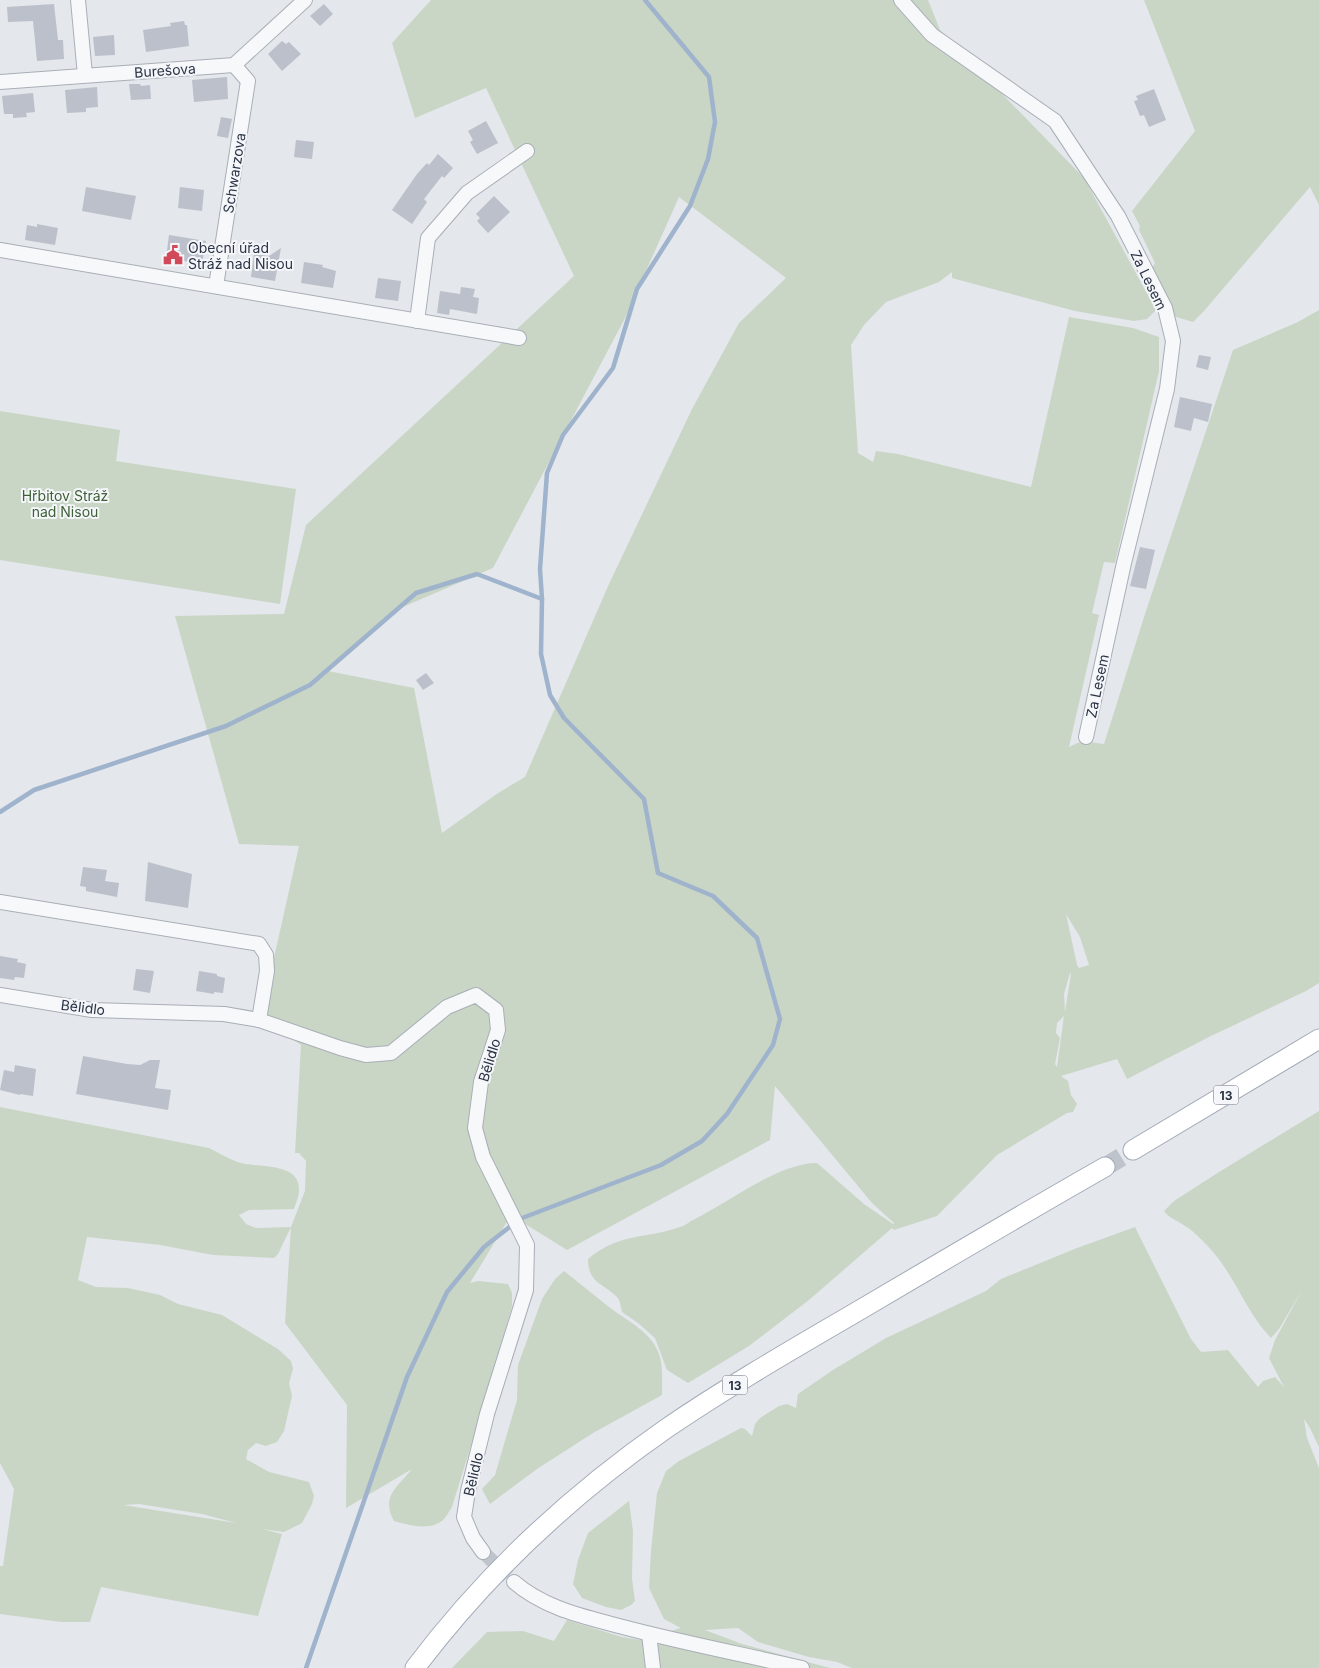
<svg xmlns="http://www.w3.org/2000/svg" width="1319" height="1668" viewBox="0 0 1319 1668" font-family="Inter,sans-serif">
  <rect width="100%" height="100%" fill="#e4e7ec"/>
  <g fill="#c9d6c5" fill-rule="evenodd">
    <path d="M 431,0 L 928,0 L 940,30 L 1084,178 L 1156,310 L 1147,319 L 1134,321 L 1075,311 L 952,278 L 952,272 L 939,282 L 886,302 L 864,325 L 851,345 L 858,453 L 873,462 L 876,451 L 898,454 L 1031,487 L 1069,317 L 1133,328 L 1159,337 L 1159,371 L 1115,563 L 1104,562 L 1092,613 L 1099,615 L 1069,747 L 1082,741 L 1104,744 L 1145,614 L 1233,350 L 1298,322 L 1319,310 L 1319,983 L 1306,991 L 1211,1036 L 1127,1079 L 1117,1059 L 1061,1076 L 1068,1081 L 1071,1095 L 1077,1104 L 1073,1112 L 1067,1113 L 997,1155 L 937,1216 L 894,1230 L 892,1228 L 809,1300 L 749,1346 L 688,1383 L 667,1370 L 655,1338 L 638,1323 L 622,1312 C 621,1307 620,1300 617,1297 C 603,1283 588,1283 588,1259 C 618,1233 646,1239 680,1227 C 685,1226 689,1222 693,1220 C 728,1203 778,1163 817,1163 L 864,1204 L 893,1224 L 894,1223 L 872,1203 L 775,1086 L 770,1140 L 567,1250 L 511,1215 L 470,1283 L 478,1281 L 508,1284 L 512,1293 L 512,1306 L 496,1364 L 452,1507 C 449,1511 446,1518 442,1521 C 428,1531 409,1525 394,1521 C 380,1496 399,1486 412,1469 L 346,1508 L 347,1405 L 285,1323 L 291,1227 L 278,1254 L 274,1258 L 213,1255 L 160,1245 L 87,1237 L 78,1280 L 96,1287 L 128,1288 L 160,1295 L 178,1304 L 222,1315 L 278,1349 L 291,1361 L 293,1369 L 289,1383 L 292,1396 L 284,1431 L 277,1442 L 266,1446 L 256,1443 L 248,1450 L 246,1459 L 269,1472 L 309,1482 L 314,1496 L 312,1504 L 302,1523 L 284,1532 L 262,1529 L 282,1534 L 258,1616 L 101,1587 L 90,1622 L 61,1622 L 0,1614 L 0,1566 L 3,1566 L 14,1489 L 0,1463 L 0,1107 L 209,1148 C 219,1153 230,1160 241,1163 C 258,1168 300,1162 299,1190 C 299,1196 296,1203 294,1209 L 249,1210 L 239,1215 L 246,1224 L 256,1228 L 291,1227 L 305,1191 L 306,1161 L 299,1153 L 295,1153 L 301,1045 L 261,1016 L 299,846 L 239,844 L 175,616 L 284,614 L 306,525 L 574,276 L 486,88 L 415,118 L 392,43 ZM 679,197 L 786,278 L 739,323 L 692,409 L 609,584 L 525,777 L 498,793 L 442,833 L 414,688 L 328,671 L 396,610 L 493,568 L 624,320 ZM 1066,914 L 1080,937 L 1089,965 L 1079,968 L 1077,965 ZM 1070,973 L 1071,974 L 1065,1012 L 1064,994 ZM 1064,1016 L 1057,1067 L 1055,1064 L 1060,1038 L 1056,1033 L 1057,1023 ZM 139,1504 L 202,1514 L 236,1523 L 123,1505 Z"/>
    <path d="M 1144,0 L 1319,0 L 1319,205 L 1310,187 L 1204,311 L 1193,322 L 1173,316 L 1151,270 L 1155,263 L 1139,230 L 1140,226 L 1132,211 L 1195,131 Z"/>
    <path d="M 0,411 L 120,430 L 116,461 L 296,489 L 280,604 L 0,560 Z"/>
    <path d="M 1319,1111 L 1319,1447 L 1310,1428 L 1304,1419 L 1307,1438 L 1319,1468 L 1319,1668 L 852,1668 L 837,1662 L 809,1657 L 758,1642 L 738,1628 L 705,1630 L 742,1644 L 830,1668 L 452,1668 L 487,1632 L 523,1631 L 554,1641 L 567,1620 L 622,1637 L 640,1640 L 681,1628 L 664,1619 L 649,1588 L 651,1551 L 657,1493 L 666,1471 L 679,1461 L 741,1428 L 745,1429 L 752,1436 L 755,1424 L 760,1418 L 779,1406 L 787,1404 L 796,1408 L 798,1394 L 833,1370 L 886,1338 L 986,1291 L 1001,1279 L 1077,1248 L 1135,1227 L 1191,1339 L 1201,1352 L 1228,1350 L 1258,1387 L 1263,1381 L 1275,1377 L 1284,1387 L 1269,1358 L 1275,1340 L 1302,1290 L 1279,1329 L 1271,1338 C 1248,1315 1235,1277 1213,1252 C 1207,1245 1193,1230 1185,1226 C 1177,1220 1170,1219 1164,1211 L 1174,1201 L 1219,1172 Z"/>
    <path d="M 564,1271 C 579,1283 594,1295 609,1307 C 627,1321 653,1332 660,1357 C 663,1369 662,1383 662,1395 L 593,1433 L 537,1469 L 490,1504 L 482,1489 L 495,1475 L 517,1400 L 518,1365 L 542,1299 L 555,1279 Z"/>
    <path d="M 629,1501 L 633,1531 L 632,1579 L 635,1601 L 631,1605 L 621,1610 L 606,1607 L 582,1598 L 573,1584 L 578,1560 L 588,1533 Z"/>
  </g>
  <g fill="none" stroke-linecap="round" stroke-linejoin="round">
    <g stroke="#9fb4cc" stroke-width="4.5">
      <path d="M 0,812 L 34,790 L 226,726 L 310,685 L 416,593 L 477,574 L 542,599"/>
      <path d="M 517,1220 L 661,1165 L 702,1141 L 727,1114 L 773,1045 L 780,1019 L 757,938 L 713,896 L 658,873 L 644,799 L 564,718 L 550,695 L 541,654 L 542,599 L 540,569 L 547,473 L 563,435 L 613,368 L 637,289 L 690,206 L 708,159 L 715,122 L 709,77 L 645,0"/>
      <path d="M 306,1668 L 407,1377 L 447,1292 L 484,1247 L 512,1225"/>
    </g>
  </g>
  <g fill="#bbc0ca">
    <path d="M 54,4 L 58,40 L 63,40 L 64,59 L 37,61 L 33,21 L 8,22 L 7,7 Z"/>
    <path d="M 324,4 L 333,14 L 320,26 L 310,16 Z"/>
    <path d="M 184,21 L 185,25 L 187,25 L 189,46 L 146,52 L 143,30 L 171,26 L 170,23 Z"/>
    <path d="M 114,35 L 115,55 L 95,56 L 93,37 Z"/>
    <path d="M 282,41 L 286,44 L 289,42 L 301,54 L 282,71 L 268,54 Z"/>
    <path d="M 227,77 L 228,99 L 194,102 L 192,80 Z"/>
    <path d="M 129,84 L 140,84 L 141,86 L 150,85 L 151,99 L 131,100 Z"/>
    <path d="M 97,87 L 98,107 L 86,108 L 86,112 L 67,113 L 65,90 Z"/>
    <path d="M 1154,89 L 1166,120 L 1149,127 L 1144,115 L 1140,116 L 1134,101 L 1138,100 L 1136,96 Z"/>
    <path d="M 33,93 L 35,112 L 26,113 L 27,117 L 13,118 L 13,114 L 4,114 L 2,96 Z"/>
    <path d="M 221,117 L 232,119 L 228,138 L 217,136 Z"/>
    <path d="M 486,121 L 498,143 L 477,154 L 470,142 L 473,140 L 468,131 Z"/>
    <path d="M 296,140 L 314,142 L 312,159 L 294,157 Z"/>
    <path d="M 438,154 L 453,168 L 444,178 L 442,176 L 424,199 L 427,202 L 412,224 L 392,210 L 417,174 L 427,163 L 429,165 Z"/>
    <path d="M 86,187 L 136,196 L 131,220 L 82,211 Z"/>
    <path d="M 180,187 L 204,190 L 202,211 L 178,208 Z"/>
    <path d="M 494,196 L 510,212 L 488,233 L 477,221 L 480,218 L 476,214 Z"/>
    <path d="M 37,224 L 58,228 L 55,245 L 25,240 L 27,225 L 37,227 Z"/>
    <path d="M 169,235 L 206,241 L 202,264 L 166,258 Z"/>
    <path d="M 281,248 L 275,281 L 251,277 L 254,254 L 269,256 Z"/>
    <path d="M 304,262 L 323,265 L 322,267 L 336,271 L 333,288 L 301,283 Z"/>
    <path d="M 378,278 L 401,281 L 398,301 L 375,298 Z"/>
    <path d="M 461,287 L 475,289 L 473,297 L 479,298 L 477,314 L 450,309 L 449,315 L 437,313 L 440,291 L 460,294 Z"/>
    <path d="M 1199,355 L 1211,357 L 1208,370 L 1196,367 Z"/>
    <path d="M 1180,397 L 1212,404 L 1208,422 L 1194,418 L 1191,431 L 1174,427 Z"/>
    <path d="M 1140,547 L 1155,550 L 1146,589 L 1130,586 Z"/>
    <path d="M 426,673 L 434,683 L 423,690 L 416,680 Z"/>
    <path d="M 148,862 L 192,874 L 188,908 L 145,901 Z"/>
    <path d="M 83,867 L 107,870 L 105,881 L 119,883 L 117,897 L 86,891 L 86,887 L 80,886 Z"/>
    <path d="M 0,956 L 18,959 L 17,962 L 26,964 L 24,978 L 15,977 L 14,980 L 0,978 Z"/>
    <path d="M 136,969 L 154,971 L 150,993 L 133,990 Z"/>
    <path d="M 199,971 L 217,974 L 217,976 L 225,978 L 223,993 L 214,992 L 214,994 L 196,991 Z"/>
    <path d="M 83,1056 L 127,1064 L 140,1065 L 150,1060 L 160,1060 L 155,1088 L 171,1090 L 168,1110 L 76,1094 Z"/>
    <path d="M 15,1065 L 36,1069 L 33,1096 L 20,1094 L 20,1095 L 0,1090 L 4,1070 L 14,1072 Z"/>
  </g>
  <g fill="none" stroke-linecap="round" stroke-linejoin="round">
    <path stroke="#bfc3cb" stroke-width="14" stroke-dasharray="14 7" stroke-linecap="butt" d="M 483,1552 L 514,1582"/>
    <path stroke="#bfc3cb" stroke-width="19" stroke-dasharray="19 9" stroke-linecap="butt" d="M 1105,1167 L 1133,1150"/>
    <defs>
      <g id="minor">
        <path d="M 78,0 L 85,75"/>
        <path d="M 901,0 L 932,35 L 1055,121 L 1118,216 L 1165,308 L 1173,341 L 1167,389 L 1124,563 L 1086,737"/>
        <path d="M 0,82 L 234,65 L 305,0"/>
        <path d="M 0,250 L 519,338"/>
        <path d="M 216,286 L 248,81 L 234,65"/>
        <path d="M 417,321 L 428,238 L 467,193 L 527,151"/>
        <path d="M 0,902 L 259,944 L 266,955 L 267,971 L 259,1020"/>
        <path d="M 0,995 L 92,1010 L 224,1014 L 259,1020 L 340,1048 L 366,1055 L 391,1053 L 447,1007 L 476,995 L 496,1010 L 498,1030 L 481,1082 L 475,1128 L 483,1157 L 527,1245 L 526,1290 L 487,1414 L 468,1491 L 464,1517 L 473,1538 L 483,1552"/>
        <path d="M 514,1582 C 544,1608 582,1616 619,1626 C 679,1642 741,1654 802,1668"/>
        <path d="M 649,1634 L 653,1668"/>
      </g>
      <g id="major">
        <path d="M 1133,1150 L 1319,1039"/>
        <path d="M 415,1668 C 485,1575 572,1494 667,1428 C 733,1383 802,1344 870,1304 C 948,1258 1026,1212 1105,1167"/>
      </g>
    </defs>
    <use href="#minor" stroke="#a9aeb7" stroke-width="16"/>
    <use href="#major" stroke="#a3abb8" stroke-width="21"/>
    <use href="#minor" stroke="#f7f8fa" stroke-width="14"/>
    <use href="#major" stroke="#fff" stroke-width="19"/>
  </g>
  <defs>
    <symbol id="civic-bare" viewBox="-9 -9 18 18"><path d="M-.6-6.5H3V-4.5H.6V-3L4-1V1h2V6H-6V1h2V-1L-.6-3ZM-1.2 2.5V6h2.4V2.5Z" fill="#d1495b" stroke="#f4f6f9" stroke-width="2.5" paint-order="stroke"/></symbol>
  </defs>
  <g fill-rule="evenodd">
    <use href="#civic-bare" x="159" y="241" width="28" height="28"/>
  </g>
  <g text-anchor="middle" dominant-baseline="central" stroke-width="4" stroke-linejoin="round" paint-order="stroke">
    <g fill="#f4f6f9" stroke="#676e7b" stroke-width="1">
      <rect x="1213.5" y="1085.5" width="25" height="19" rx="4"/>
      <rect x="722.5" y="1375.5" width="25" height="19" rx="4"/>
    </g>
    <g font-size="12" font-weight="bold" fill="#2b3445">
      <text x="1226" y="1095">13</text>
      <text x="735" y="1385">13</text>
    </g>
    <g font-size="14" fill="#2b3445" stroke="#f4f6f9">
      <text transform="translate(165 70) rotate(-4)">Burešova</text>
      <text transform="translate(234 173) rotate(-81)">Schwarzova</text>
      <text transform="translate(1149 280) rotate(64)">Za Lesem</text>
      <text transform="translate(1097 686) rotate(-78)">Za Lesem</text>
      <text transform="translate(83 1007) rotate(7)">Bělidlo</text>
      <text transform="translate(489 1060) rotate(-73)">Bělidlo</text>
      <text transform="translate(473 1474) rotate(-77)">Bělidlo</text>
    </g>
    <g font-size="14" fill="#2b3445" stroke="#f4f6f9" text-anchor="start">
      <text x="188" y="247">Obecní úřad<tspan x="188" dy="16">Stráž nad Nisou</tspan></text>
    </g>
    <g font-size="14" fill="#3f6138" stroke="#f4f6f9">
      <text x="65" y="495">Hřbitov Stráž<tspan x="65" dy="16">nad Nisou</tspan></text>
    </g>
  </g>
</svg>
